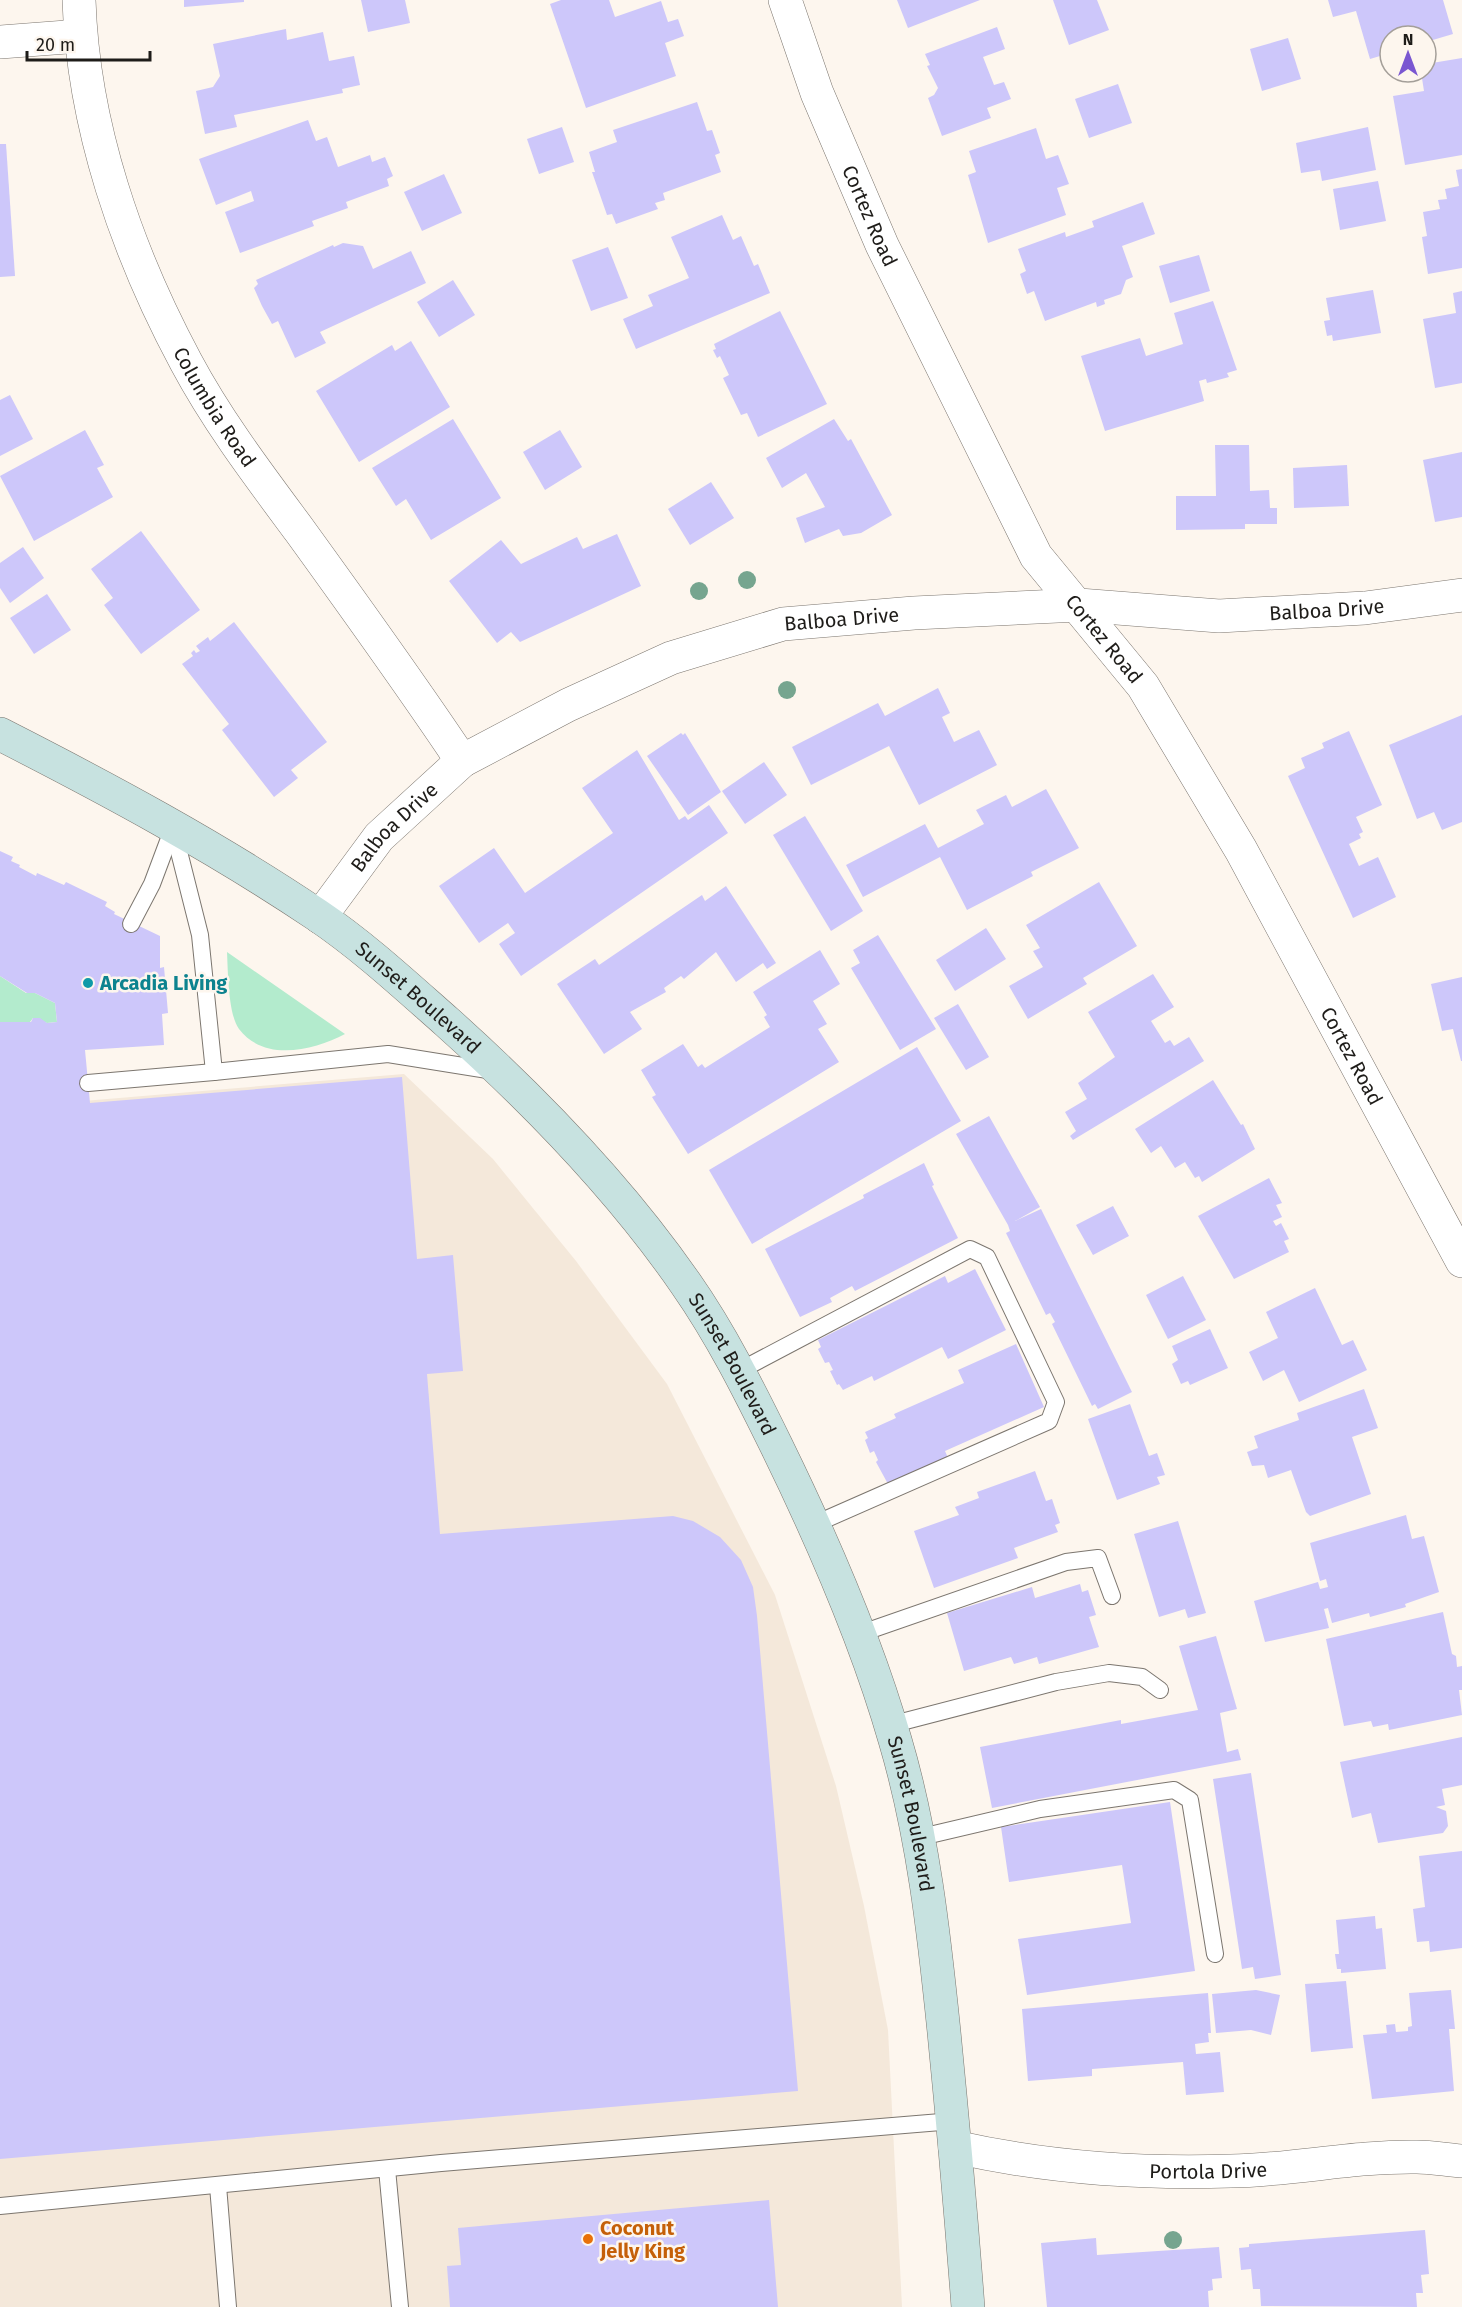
<svg xmlns="http://www.w3.org/2000/svg" width="1462" height="2307" viewBox="0 0 1462 2307" font-family="'Fira Sans',sans-serif">
  <rect width="100%" height="100%" fill="#fdf6ee"/>
  <path fill="#f4e8da" d="M 404,1074 L 493,1159 L 576,1261 L 667,1384 L 775,1595 L 836,1786 L 864,1906 L 888,2030 L 902,2307 L 0,2307 L 0,1108 Z"/>
  <g fill="#b3ebcd">
    <path d="M 227,952 L 345,1034 C 314,1050 265,1063 239,1029 C 228,1014 228,971 227,952 Z"/>
    <path d="M 0,976 L 26,993 L 35,993 L 55,1003 L 57,1022 L 47,1023 L 33,1018 L 30,1022 L 0,1022 Z"/>
  </g>
  <g fill="#cdc7fa">
    <path d="M 184,0 L 244,0 L 244,2 L 184,7 Z"/>
    <path d="M 361,0 L 405,0 L 410,23 L 368,32 Z"/>
    <path d="M 561,0 L 609,0 L 615,17 L 661,1 L 668,22 L 678,19 L 684,36 L 665,43 L 676,76 L 586,108 L 550,4 Z"/>
    <path d="M 897,0 L 980,0 L 908,28 Z"/>
    <path d="M 1053,0 L 1097,0 L 1109,30 L 1069,45 Z"/>
    <path d="M 1328,0 L 1443,0 L 1453,34 L 1426,42 L 1426,36 L 1390,36 L 1390,53 L 1370,59 L 1356,11 L 1333,17 Z"/>
    <path d="M 997,27 L 1005,49 L 983,57 L 994,85 L 1004,82 L 1011,99 L 987,108 L 991,118 L 942,136 L 928,98 L 934,95 L 938,88 L 927,66 L 930,65 L 925,54 Z"/>
    <path d="M 286,29 L 287,40 L 323,32 L 329,61 L 354,56 L 360,85 L 342,89 L 343,93 L 234,115 L 237,127 L 205,134 L 196,91 L 213,87 L 220,76 L 213,44 Z"/>
    <path d="M 1288,38 L 1301,79 L 1262,91 L 1250,49 Z"/>
    <path d="M 1462,58 L 1462,155 L 1405,165 L 1393,96 L 1424,91 L 1421,72 L 1426,72 L 1426,64 Z"/>
    <path d="M 1118,84 L 1132,123 L 1089,138 L 1075,99 Z"/>
    <path d="M 697,102 L 707,131 L 712,130 L 720,153 L 715,155 L 721,172 L 663,193 L 665,200 L 655,203 L 658,209 L 616,224 L 612,214 L 607,215 L 592,172 L 595,172 L 589,152 L 617,142 L 613,130 Z"/>
    <path d="M 308,120 L 316,141 L 327,137 L 338,167 L 370,155 L 372,162 L 385,157 L 393,176 L 387,179 L 389,186 L 346,202 L 348,208 L 312,221 L 314,226 L 240,253 L 225,212 L 254,201 L 251,191 L 216,205 L 199,159 Z"/>
    <path d="M 562,127 L 574,162 L 539,174 L 527,139 Z"/>
    <path d="M 1368,127 L 1376,170 L 1322,181 L 1320,170 L 1301,173 L 1296,143 Z"/>
    <path d="M 1036,128 L 1046,159 L 1058,155 L 1069,184 L 1057,188 L 1066,215 L 988,243 L 968,175 L 976,172 L 969,151 Z"/>
    <path d="M 0,144 L 6,144 L 15,276 L 0,277 Z"/>
    <path d="M 1462,169 L 1462,268 L 1428,274 L 1422,237 L 1427,236 L 1423,212 L 1440,209 L 1438,200 L 1447,199 L 1445,189 L 1459,186 L 1456,170 Z"/>
    <path d="M 444,174 L 462,213 L 422,231 L 404,192 Z"/>
    <path d="M 1378,181 L 1386,221 L 1340,230 L 1333,189 Z"/>
    <path d="M 1143,202 L 1155,234 L 1122,246 L 1133,277 L 1126,280 L 1121,294 L 1104,300 L 1105,304 L 1097,307 L 1096,302 L 1045,321 L 1034,291 L 1027,294 L 1020,274 L 1026,271 L 1018,249 L 1065,232 L 1066,237 L 1094,227 L 1092,221 Z"/>
    <path d="M 722,215 L 733,240 L 741,236 L 754,266 L 758,264 L 770,293 L 636,349 L 623,319 L 653,306 L 648,295 L 689,278 L 671,237 Z"/>
    <path d="M 343,243 L 363,246 L 373,269 L 411,251 L 426,283 L 320,332 L 326,343 L 295,358 L 278,321 L 272,324 L 262,306 L 254,288 L 258,284 L 256,280 L 333,245 L 334,247 Z"/>
    <path d="M 608,247 L 628,298 L 591,311 L 572,260 Z"/>
    <path d="M 1199,255 L 1210,291 L 1170,303 L 1159,266 Z"/>
    <path d="M 453,280 L 475,315 L 439,337 L 417,302 Z"/>
    <path d="M 1373,290 L 1381,333 L 1333,341 L 1332,335 L 1327,336 L 1324,321 L 1330,320 L 1326,298 Z"/>
    <path d="M 1462,291 L 1462,383 L 1435,388 L 1423,319 L 1456,313 L 1453,293 Z"/>
    <path d="M 1213,301 L 1237,370 L 1227,373 L 1229,377 L 1207,383 L 1206,379 L 1199,381 L 1204,401 L 1105,431 L 1081,356 L 1140,338 L 1146,356 L 1183,344 L 1174,313 Z"/>
    <path d="M 780,311 L 827,404 L 758,437 L 747,413 L 741,415 L 723,378 L 729,375 L 720,356 L 717,358 L 713,350 L 716,349 L 714,344 Z"/>
    <path d="M 411,341 L 450,407 L 359,462 L 316,391 L 392,345 L 395,351 Z"/>
    <path d="M 10,395 L 33,439 L 0,456 L 0,400 Z"/>
    <path d="M 453,419 L 501,498 L 431,540 L 406,499 L 396,506 L 372,468 Z"/>
    <path d="M 834,419 L 848,441 L 851,439 L 892,515 L 861,533 L 843,536 L 839,529 L 805,543 L 796,518 L 825,507 L 806,473 L 782,488 L 766,458 Z"/>
    <path d="M 85,430 L 104,465 L 97,468 L 113,497 L 34,541 L 0,476 Z"/>
    <path d="M 560,430 L 582,467 L 545,490 L 523,452 Z"/>
    <path d="M 1215,445 L 1249,445 L 1250,491 L 1269,490 L 1270,508 L 1277,508 L 1277,524 L 1245,524 L 1245,529 L 1176,530 L 1176,496 L 1216,496 Z"/>
    <path d="M 1462,452 L 1462,517 L 1435,522 L 1423,460 Z"/>
    <path d="M 1347,465 L 1349,506 L 1294,508 L 1293,468 Z"/>
    <path d="M 711,482 L 734,518 L 690,545 L 668,509 Z"/>
    <path d="M 141,531 L 200,610 L 141,654 L 104,605 L 113,598 L 91,569 Z"/>
    <path d="M 617,534 L 641,586 L 520,642 L 511,632 L 497,643 L 449,581 L 501,540 L 521,564 L 577,537 L 583,549 Z"/>
    <path d="M 23,547 L 44,578 L 10,603 L 0,588 L 0,563 Z"/>
    <path d="M 47,594 L 71,630 L 34,654 L 10,618 Z"/>
    <path d="M 234,622 L 327,742 L 291,770 L 298,778 L 274,797 L 222,730 L 229,724 L 182,664 L 193,656 L 191,653 L 194,650 L 196,653 L 200,651 L 196,646 L 208,637 L 210,641 Z"/>
    <path d="M 938,688 L 950,713 L 942,717 L 954,742 L 979,730 L 997,765 L 919,805 L 889,746 L 811,785 L 792,747 L 878,703 L 885,716 Z"/>
    <path d="M 1462,715 L 1462,822 L 1442,830 L 1434,812 L 1417,819 L 1389,745 Z"/>
    <path d="M 1349,731 L 1382,805 L 1356,817 L 1363,832 L 1359,834 L 1361,838 L 1349,844 L 1359,866 L 1378,857 L 1396,897 L 1353,918 L 1288,776 L 1305,768 L 1301,758 L 1324,748 L 1322,743 Z"/>
    <path d="M 681,733 L 683,735 L 685,733 L 721,792 L 688,815 L 647,756 Z"/>
    <path d="M 637,750 L 679,820 L 685,816 L 688,820 L 709,805 L 728,833 L 521,976 L 499,944 L 515,933 L 508,923 L 479,943 L 439,886 L 494,848 L 525,893 L 613,833 L 582,788 Z"/>
    <path d="M 764,762 L 787,795 L 745,824 L 722,791 Z"/>
    <path d="M 1046,789 L 1079,848 L 1031,872 L 1033,876 L 967,910 L 940,857 L 863,897 L 846,865 L 925,824 L 938,848 L 984,824 L 976,810 L 1006,795 L 1012,807 Z"/>
    <path d="M 805,816 L 863,911 L 831,931 L 773,835 Z"/>
    <path d="M 0,851 L 13,857 L 11,861 L 20,865 L 19,867 L 36,876 L 37,873 L 64,885 L 66,882 L 107,902 L 105,906 L 115,912 L 114,914 L 160,936 L 160,968 L 164,967 L 168,1013 L 162,1014 L 164,1045 L 85,1050 L 90,1103 L 402,1077 L 417,1259 L 453,1255 L 463,1371 L 427,1374 L 440,1534 L 673,1516 L 693,1521 L 720,1537 L 741,1560 L 753,1587 L 757,1616 L 798,2091 L 0,2159 L 0,1022 L 31,1022 L 33,1018 L 40,1018 L 47,1023 L 57,1022 L 55,1003 L 35,993 L 27,993 L 0,976 Z"/>
    <path d="M 1099,882 L 1137,946 L 1083,978 L 1087,984 L 1028,1019 L 1009,986 L 1043,967 L 1033,951 L 1040,948 L 1026,925 Z"/>
    <path d="M 726,886 L 776,963 L 767,969 L 763,963 L 736,982 L 716,952 L 684,979 L 681,976 L 664,988 L 666,992 L 630,1012 L 642,1029 L 604,1054 L 557,984 L 595,959 L 599,965 L 702,895 L 705,901 Z"/>
    <path d="M 986,928 L 1006,959 L 955,991 L 936,960 Z"/>
    <path d="M 878,935 L 936,1029 L 900,1050 L 851,968 L 860,963 L 853,950 Z"/>
    <path d="M 820,950 L 840,984 L 813,1001 L 827,1024 L 818,1029 L 839,1062 L 688,1154 L 652,1097 L 656,1095 L 641,1070 L 683,1044 L 698,1067 L 702,1064 L 705,1068 L 770,1027 L 764,1017 L 767,1015 L 753,992 Z"/>
    <path d="M 1153,974 L 1174,1007 L 1151,1021 L 1165,1043 L 1170,1040 L 1174,1046 L 1189,1037 L 1204,1061 L 1073,1140 L 1070,1136 L 1076,1131 L 1065,1112 L 1087,1099 L 1078,1083 L 1115,1057 L 1088,1012 Z"/>
    <path d="M 1462,977 L 1462,1061 L 1461,1061 L 1453,1029 L 1442,1031 L 1431,984 Z"/>
    <path d="M 958,1004 L 989,1057 L 966,1070 L 934,1018 Z"/>
    <path d="M 917,1047 L 961,1121 L 752,1244 L 709,1170 Z"/>
    <path d="M 1213,1080 L 1241,1125 L 1243,1124 L 1255,1149 L 1202,1182 L 1199,1176 L 1195,1178 L 1185,1162 L 1175,1168 L 1161,1146 L 1151,1153 L 1135,1129 Z"/>
    <path d="M 989,1116 L 1040,1207 L 1015,1221 L 1041,1209 L 1132,1392 L 1098,1409 L 1095,1404 L 1092,1406 L 1052,1324 L 1055,1322 L 1050,1313 L 1046,1315 L 1006,1233 L 1010,1231 L 1008,1225 L 956,1134 Z"/>
    <path d="M 924,1163 L 934,1185 L 932,1186 L 958,1238 L 855,1291 L 852,1286 L 830,1298 L 832,1302 L 800,1317 L 765,1249 L 864,1198 L 863,1195 Z"/>
    <path d="M 1269,1178 L 1282,1203 L 1276,1205 L 1282,1217 L 1273,1221 L 1276,1226 L 1281,1223 L 1289,1239 L 1284,1241 L 1289,1252 L 1234,1279 L 1198,1216 Z"/>
    <path d="M 1113,1206 L 1129,1236 L 1093,1255 L 1076,1225 Z"/>
    <path d="M 975,1269 L 1006,1330 L 948,1359 L 942,1347 L 874,1381 L 872,1376 L 843,1390 L 839,1384 L 837,1385 L 830,1371 L 833,1370 L 829,1362 L 825,1363 L 818,1349 L 821,1347 L 818,1340 L 945,1276 L 948,1283 Z"/>
    <path d="M 1183,1276 L 1206,1320 L 1168,1339 L 1146,1295 Z"/>
    <path d="M 1315,1288 L 1342,1345 L 1353,1340 L 1367,1370 L 1299,1402 L 1284,1370 L 1263,1381 L 1249,1352 L 1278,1338 L 1266,1312 Z"/>
    <path d="M 1210,1329 L 1228,1368 L 1190,1385 L 1188,1381 L 1181,1384 L 1172,1364 L 1178,1360 L 1172,1346 Z"/>
    <path d="M 1016,1344 L 1044,1407 L 945,1451 L 948,1458 L 888,1484 L 876,1462 L 878,1460 L 874,1451 L 870,1453 L 865,1440 L 868,1438 L 865,1432 L 896,1418 L 894,1414 L 964,1383 L 958,1370 Z"/>
    <path d="M 1364,1389 L 1378,1428 L 1352,1437 L 1371,1494 L 1310,1516 L 1306,1512 L 1291,1470 L 1268,1478 L 1264,1465 L 1252,1466 L 1247,1452 L 1258,1448 L 1254,1436 L 1299,1420 L 1297,1413 Z"/>
    <path d="M 1130,1404 L 1149,1456 L 1157,1453 L 1165,1475 L 1157,1477 L 1160,1484 L 1117,1500 L 1088,1419 Z"/>
    <path d="M 1035,1471 L 1046,1501 L 1052,1499 L 1060,1523 L 1055,1525 L 1058,1532 L 1014,1548 L 1018,1558 L 934,1588 L 914,1531 L 959,1515 L 955,1507 L 979,1498 L 977,1492 Z"/>
    <path d="M 1406,1515 L 1412,1539 L 1424,1536 L 1439,1592 L 1405,1604 L 1406,1607 L 1370,1617 L 1369,1613 L 1332,1623 L 1328,1608 L 1324,1609 L 1329,1628 L 1265,1642 L 1254,1601 L 1318,1582 L 1320,1589 L 1328,1587 L 1326,1579 L 1320,1581 L 1310,1543 Z"/>
    <path d="M 1178,1521 L 1206,1613 L 1188,1618 L 1185,1609 L 1159,1617 L 1134,1534 Z"/>
    <path d="M 1080,1584 L 1082,1592 L 1088,1590 L 1096,1615 L 1089,1617 L 1099,1647 L 1039,1664 L 1037,1657 L 1014,1664 L 1011,1657 L 964,1671 L 947,1613 L 1032,1587 L 1035,1598 Z"/>
    <path d="M 1443,1612 L 1452,1654 L 1456,1656 L 1457,1667 L 1462,1666 L 1462,1690 L 1459,1690 L 1462,1715 L 1389,1730 L 1388,1724 L 1373,1727 L 1371,1721 L 1344,1726 L 1326,1639 Z"/>
    <path d="M 1216,1636 L 1237,1709 L 1220,1713 L 1227,1752 L 1238,1749 L 1241,1760 L 992,1808 L 980,1747 L 1121,1720 L 1121,1724 L 1198,1710 L 1179,1646 Z"/>
    <path d="M 1462,1737 L 1462,1785 L 1442,1789 L 1445,1805 L 1436,1807 L 1446,1811 L 1448,1826 L 1443,1833 L 1378,1843 L 1371,1813 L 1352,1818 L 1340,1762 Z"/>
    <path d="M 1251,1773 L 1281,1975 L 1255,1979 L 1253,1967 L 1242,1969 L 1213,1779 Z"/>
    <path d="M 1170,1802 L 1195,1971 L 1027,1995 L 1018,1939 L 1131,1923 L 1122,1865 L 1009,1882 L 1001,1827 Z"/>
    <path d="M 1462,1851 L 1462,1948 L 1430,1952 L 1429,1941 L 1417,1942 L 1413,1909 L 1425,1907 L 1419,1856 Z"/>
    <path d="M 1375,1916 L 1376,1929 L 1382,1928 L 1386,1969 L 1341,1973 L 1341,1969 L 1337,1969 L 1335,1954 L 1339,1954 L 1336,1920 Z"/>
    <path d="M 1346,1981 L 1353,2048 L 1311,2052 L 1305,1984 Z"/>
    <path d="M 1256,1990 L 1280,1995 L 1271,2035 L 1251,2030 L 1216,2033 L 1212,1994 Z"/>
    <path d="M 1451,1990 L 1455,2029 L 1449,2029 L 1454,2091 L 1372,2099 L 1363,2035 L 1387,2033 L 1386,2025 L 1395,2024 L 1396,2032 L 1408,2031 L 1408,2027 L 1412,2026 L 1409,1993 Z"/>
    <path d="M 1208,1993 L 1211,2033 L 1208,2033 L 1209,2042 L 1195,2044 L 1196,2054 L 1220,2052 L 1224,2092 L 1186,2095 L 1183,2062 L 1092,2069 L 1092,2076 L 1028,2081 L 1022,2009 Z"/>
    <path d="M 769,2200 L 778,2307 L 450,2307 L 447,2266 L 461,2265 L 458,2228 Z"/>
    <path d="M 1425,2230 L 1429,2274 L 1421,2275 L 1423,2293 L 1416,2293 L 1417,2307 L 1261,2306 L 1260,2289 L 1253,2289 L 1251,2269 L 1241,2270 L 1239,2248 L 1249,2247 L 1249,2244 Z"/>
    <path d="M 1096,2238 L 1097,2255 L 1219,2247 L 1222,2278 L 1212,2279 L 1213,2290 L 1208,2291 L 1209,2307 L 1047,2307 L 1041,2243 Z"/>
  </g>
  <g fill="none" stroke-linecap="round" stroke-linejoin="round">
    <defs>
      <g id="lane">
        <path d="M 173,828 L 200,935 L 214,1072 L 388,1054 L 494,1071"/>
        <path d="M 131,924 L 152,884 L 173,828"/>
        <path d="M 88,1083 L 214,1072"/>
        <path d="M 737,1372 L 970,1249 L 987,1257 L 1056,1402 L 1049,1421 L 815,1524"/>
        <path d="M 859,1634 L 1066,1562 L 1098,1558 L 1112,1596"/>
        <path d="M 890,1725 L 1056,1682 L 1109,1673 L 1142,1677 L 1160,1690"/>
        <path d="M 917,1838 L 1040,1809 L 1174,1790 L 1190,1800 L 1215,1954"/>
        <path d="M 387,2169 L 400,2307"/>
        <path d="M 218,2186 L 228,2307"/>
        <path d="M 0,2206 L 441,2163 L 953,2121"/>
      </g>
      <g id="street">
        <path id="s1" d="M 79,0 C 83,126 127,252 186,362 C 218,422 260,477 300,531 C 355,607 410,683 462,761"/>
        <path id="s2" d="M 785,0 L 817,93 L 882,245 L 1036,556 L 1143,686 L 1241,850 L 1462,1261"/>
        <path d="M 0,42 L 80,36"/>
        <path id="s3" d="M 320,917 L 379,837 L 462,761 L 568,705 L 671,658 L 783,624 L 914,613 L 1079,605 L 1219,616 L 1365,608 L 1462,595"/>
        <path id="s4" d="M 955,2147 C 1044,2167 1140,2174 1231,2171 C 1293,2170 1354,2156 1417,2157 C 1432,2157 1447,2160 1462,2161"/>
      </g>
      <g id="secondary">
        <path id="s5" d="M 0,734 C 108,789 216,847 317,915 C 363,946 405,985 447,1022 C 534,1100 619,1187 686,1284 C 721,1334 750,1392 777,1447 C 823,1541 866,1639 895,1740 C 923,1834 934,1934 944,2032 C 953,2123 961,2215 968,2307"/>
      </g>
    </defs>
    <use href="#lane" stroke="#7c766f" stroke-width="18"/>
    <use href="#street" stroke="#7c766f" stroke-width="34"/>
    <use href="#secondary" stroke="#7c766f" stroke-width="34"/>
    <use href="#lane" stroke="#fff" stroke-width="16"/>
    <use href="#street" stroke="#fff" stroke-width="33"/>
    <use href="#secondary" stroke="#c7e2e0" stroke-width="33"/>
  </g>
  <g fill="#76a58f">
    <circle cx="747" cy="580" r="9"/>
    <circle cx="699" cy="591" r="9"/>
    <circle cx="787" cy="690" r="9"/>
    <circle cx="1173" cy="2240" r="9"/>
  </g>
  <circle fill="#0f9aa8" stroke="#fdf6ee" stroke-width="2" cx="88" cy="983" r="6"/>
  <circle fill="#e8710a" stroke="#fdf6ee" stroke-width="2" cx="588" cy="2239" r="6"/>
  <g text-anchor="middle" dominant-baseline="central" stroke-width="5" stroke-linejoin="round" paint-order="stroke">
    <g font-size="20" fill="#1e1c19" stroke="#fdf6ee">
      <text stroke="none"><textPath href="#s2" startOffset="232">Cortez Road</textPath></text>
      <text stroke="none"><textPath href="#s1" startOffset="434">Columbia Road</textPath></text>
      <text stroke="none"><textPath href="#s3" startOffset="1107">Balboa Drive</textPath></text>
      <text stroke="none"><textPath href="#s3" startOffset="621">Balboa Drive</textPath></text>
      <text stroke="none"><textPath href="#s2" startOffset="718">Cortez Road</textPath></text>
      <text stroke="none"><textPath href="#s3" startOffset="117">Balboa Drive</textPath></text>
      <text stroke="none"><textPath href="#s5" startOffset="496">Sunset Boulevard</textPath></text>
      <text stroke="none"><textPath href="#s2" startOffset="1204">Cortez Road</textPath></text>
      <text stroke="none"><textPath href="#s5" startOffset="982">Sunset Boulevard</textPath></text>
      <text stroke="none"><textPath href="#s5" startOffset="1468">Sunset Boulevard</textPath></text>
      <text stroke="none"><textPath href="#s4" startOffset="255">Portola Drive</textPath></text>
    </g>
    <g font-size="20" font-weight="bold" fill="#0d838f" stroke="#fdf6ee" text-anchor="start">
      <text x="100" y="983">Arcadia Living</text>
    </g>
    <g font-size="20" font-weight="bold" fill="#c56008" stroke="#fdf6ee" text-anchor="start">
      <text x="600" y="2228">Coconut<tspan x="600" dy="23">Jelly King</tspan></text>
    </g>
  </g>
  <g transform="translate(1408 54)"><circle r="28" fill="#fdf6ee" stroke="#a49f99" stroke-width="1.5"/>
  <path d="M0-4.5L10 22L0 15L-10 22Z" fill="#7a57d1"/>
  <text y="-9" font-size="16" font-weight="bold" text-anchor="middle" fill="#1e1c19">N</text>
  </g>
  <path d="M27 51v9h123v-9" fill="none" stroke="#1e1c19" stroke-width="3"/>
  <text x="36" y="51" font-size="18" fill="#1e1c19" stroke="#fdf6ee" stroke-width="4.5" paint-order="stroke">20 m</text>
</svg>
